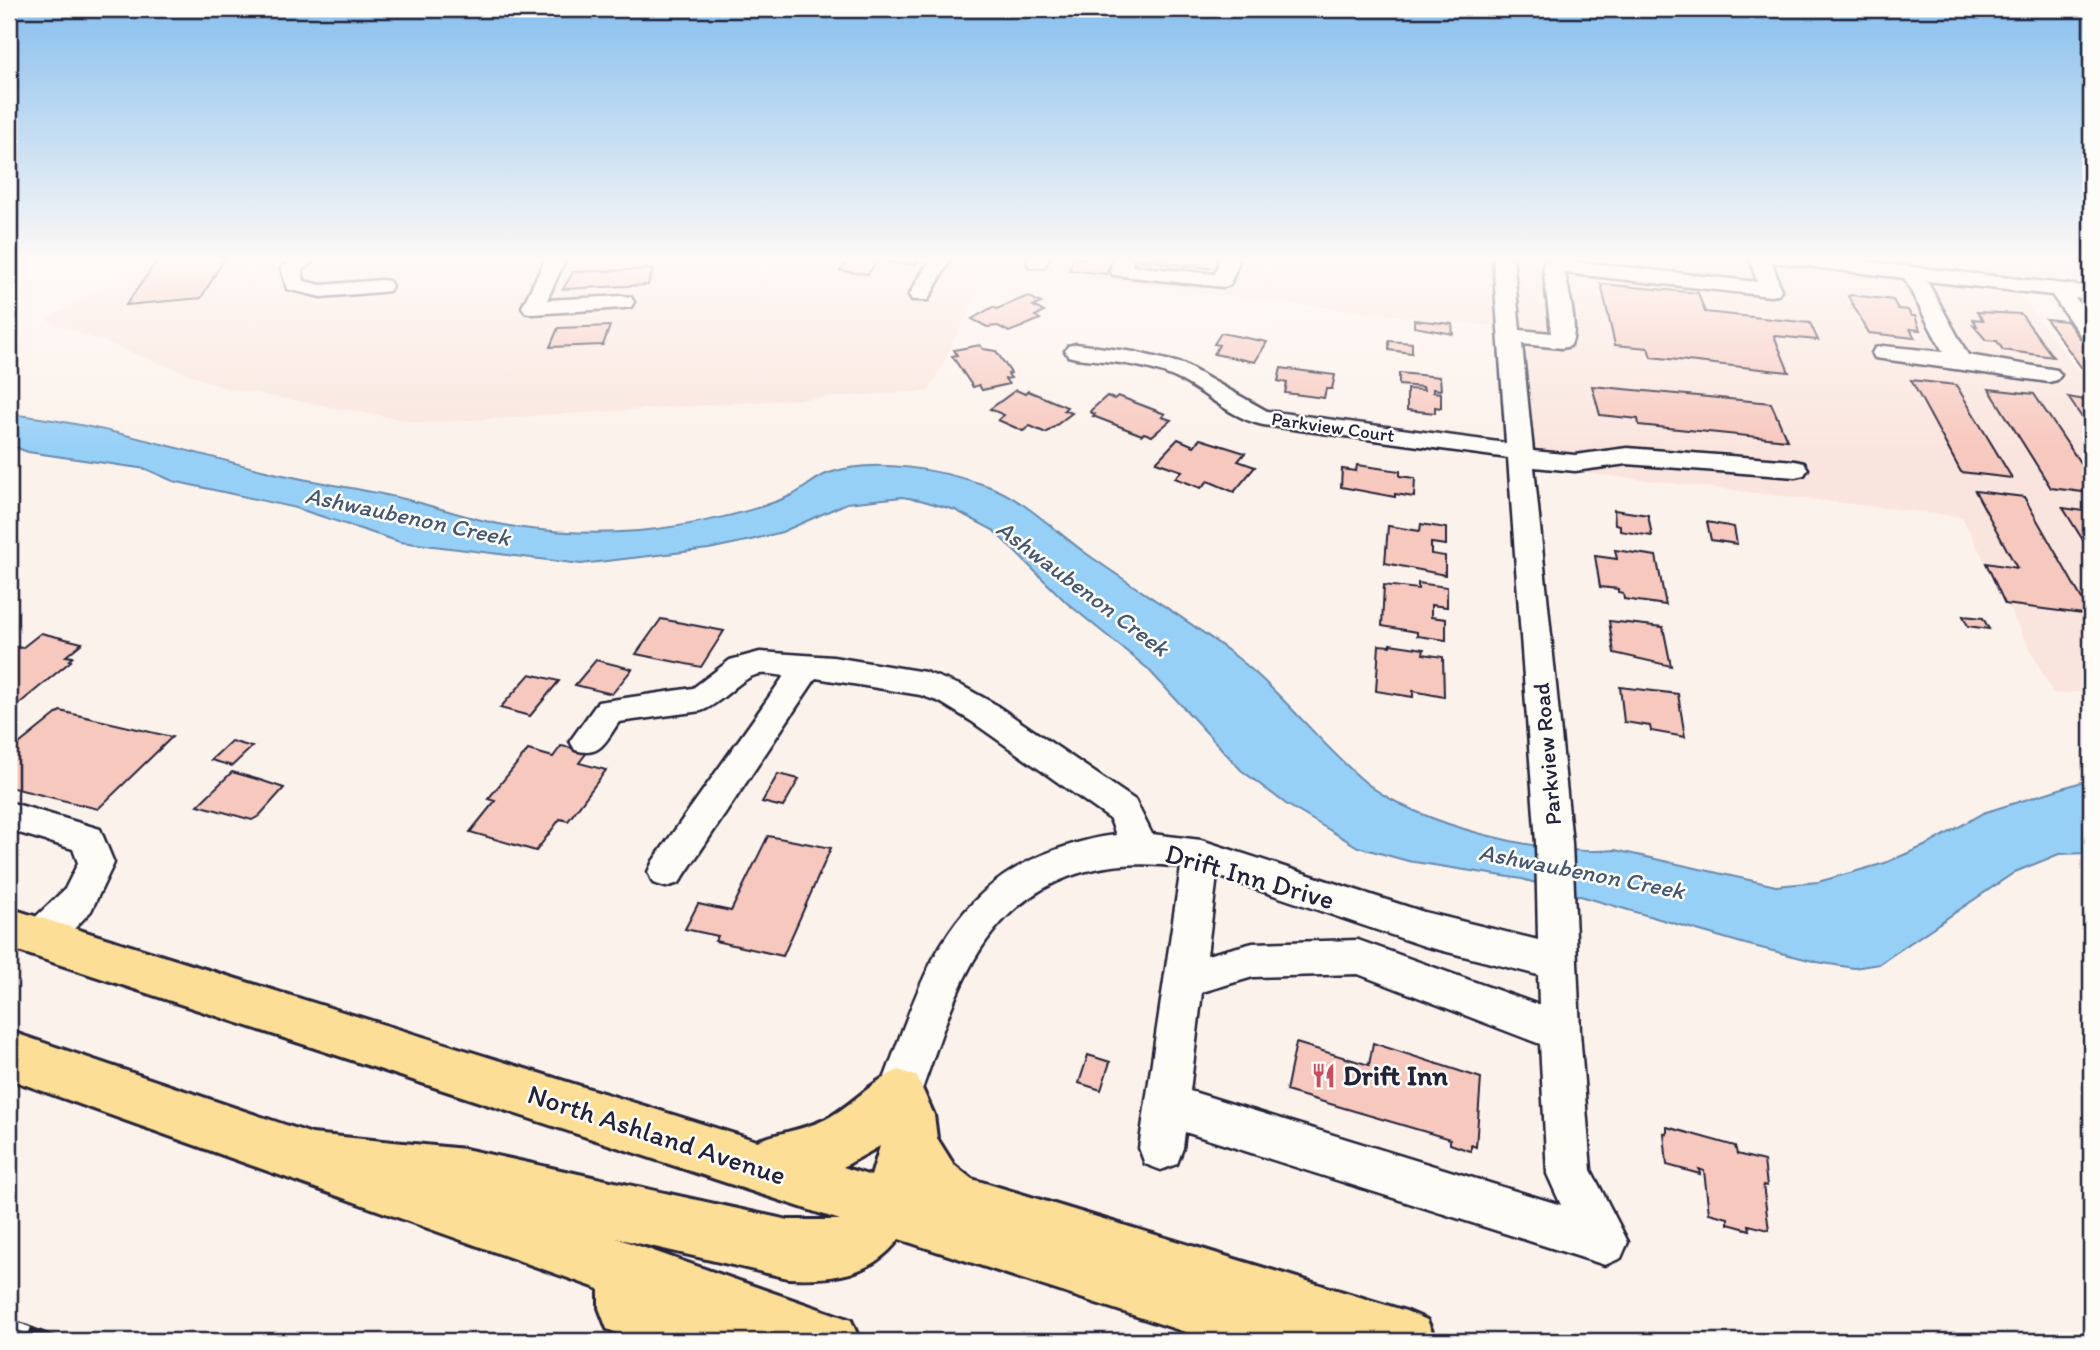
<svg xmlns="http://www.w3.org/2000/svg" width="2100" height="1350" viewBox="0 0 2100 1350" font-family="Itim,sans-serif">
  <rect width="100%" height="100%" fill="#fcf2ec"/>
  <filter id="ink" filterUnits="userSpaceOnUse"><feTurbulence type="fractalNoise" baseFrequency=".0143" numOctaves="2"/><feDisplacementMap in="SourceGraphic" scale="14" xChannelSelector="R" yChannelSelector="G"/><feConvolveMatrix kernelMatrix="1 2 1 2 8 2 1 2 1" color-interpolation-filters="sRGB"/></filter>
  <g filter="url(#ink)">
    <path fill="#fae5de" d="M 150,258 L 2091,258 L 2091,293 L 2012,284 L 2091,388 L 2091,691 L 2053,694 L 1962,517 L 1522,466 L 1509,328 L 989,270 L 929,391 L 421,423 L 225,388 L 46,320 Z"/>
    <path fill="#97d0f7" stroke="#688aac" stroke-width="2" d="M 9,414 C 96,423 181,450 266,471 C 309,482 353,487 396,497 C 424,503 452,513 481,520 C 529,532 588,535 638,531 C 684,527 750,514 792,495 C 805,489 814,478 829,473 C 875,457 941,470 985,485 C 1024,498 1054,531 1087,554 C 1137,590 1191,621 1239,659 C 1285,696 1320,744 1365,782 C 1417,825 1548,857 1615,850 L 1776,886 L 1818,882 L 1885,863 L 1929,844 L 1983,813 L 2091,779 L 2091,853 L 2059,854 L 2015,872 L 1879,964 L 1854,968 L 1817,962 L 1745,944 L 1522,879 L 1408,861 L 1358,847 L 1286,804 L 1241,770 L 1147,668 L 1067,603 L 993,530 L 955,510 L 920,500 L 902,497 L 847,503 L 782,532 L 751,540 L 709,549 L 581,564 L 400,542 L 296,508 L 173,481 L 146,469 L 28,452 L 9,445 Z"/>
    <g fill="#f7c8be" stroke="#22223b" stroke-width="2">
      <path d="M 159,258 L 225,258 L 201,298 L 126,305 Z"/>
      <path d="M 842,258 L 919,258 L 915,265 L 877,261 L 868,274 L 840,271 L 849,259 Z"/>
      <path d="M 1074,258 L 1113,258 L 1106,274 L 1069,270 Z"/>
      <path d="M 1139,258 L 1220,258 L 1216,269 L 1138,260 Z"/>
      <path d="M 653,269 L 648,285 L 563,289 L 573,272 Z"/>
      <path d="M 1601,284 L 1698,293 L 1705,312 L 1810,323 L 1818,340 L 1774,336 L 1789,372 L 1651,357 L 1648,348 L 1615,345 Z"/>
      <path d="M 1851,295 L 1893,300 L 1898,309 L 1908,310 L 1911,316 L 1915,316 L 1920,330 L 1910,329 L 1915,338 L 1869,333 L 1848,296 Z"/>
      <path d="M 1028,296 L 1041,303 L 1033,306 L 1044,312 L 1035,316 L 1040,319 L 1024,326 L 1009,332 L 998,326 L 987,327 L 972,319 L 993,307 L 997,309 Z"/>
      <path d="M 1977,312 L 2021,314 L 2053,357 L 2003,350 L 1997,341 L 1986,340 L 1973,325 L 1977,326 L 1973,319 L 1983,320 Z"/>
      <path d="M 2046,319 L 2067,321 L 2091,353 L 2091,368 L 2081,367 Z"/>
      <path d="M 1414,320 L 1452,324 L 1453,334 L 1414,327 Z"/>
      <path d="M 610,326 L 603,345 L 550,347 L 558,328 Z"/>
      <path d="M 1221,333 L 1267,342 L 1255,362 L 1235,358 L 1214,354 L 1219,345 L 1214,344 Z"/>
      <path d="M 1389,341 L 1412,343 L 1412,353 L 1389,350 Z"/>
      <path d="M 980,345 L 983,349 L 996,351 L 1011,373 L 1008,374 L 1011,378 L 1005,379 L 1009,384 L 982,390 L 979,385 L 973,387 L 952,356 L 957,355 L 954,350 Z"/>
      <path d="M 1281,368 L 1335,375 L 1332,389 L 1326,389 L 1324,398 L 1285,393 L 1287,383 L 1278,381 Z"/>
      <path d="M 1399,373 L 1440,377 L 1441,390 L 1433,389 L 1433,392 L 1441,393 L 1441,408 L 1435,407 L 1435,413 L 1407,410 L 1407,389 L 1424,390 L 1423,387 L 1399,385 Z"/>
      <path d="M 1911,380 L 1956,385 L 2012,478 L 1961,472 Z"/>
      <path d="M 1592,386 L 1771,403 L 1787,440 L 1639,425 L 1638,419 L 1600,415 Z"/>
      <path d="M 1989,389 L 2034,394 L 2091,479 L 2091,493 L 2051,488 Z"/>
      <path d="M 1016,390 L 1025,394 L 1028,391 L 1067,407 L 1064,410 L 1072,413 L 1046,433 L 1030,426 L 1023,431 L 998,420 L 1004,415 L 990,409 Z"/>
      <path d="M 1107,396 L 1114,399 L 1118,396 L 1165,414 L 1162,417 L 1171,420 L 1152,436 L 1144,433 L 1142,435 L 1093,416 L 1095,414 L 1090,412 L 1091,410 Z"/>
      <path d="M 2068,397 L 2091,401 L 2091,431 Z"/>
      <path d="M 1178,439 L 1194,446 L 1200,439 L 1245,453 L 1238,461 L 1255,467 L 1234,492 L 1208,481 L 1201,488 L 1175,478 L 1182,471 L 1156,462 Z"/>
      <path d="M 1357,465 L 1400,471 L 1400,476 L 1415,478 L 1414,497 L 1395,494 L 1395,497 L 1341,487 L 1342,469 L 1356,471 Z"/>
      <path d="M 1975,491 L 2024,497 L 2091,615 L 2005,604 L 1986,563 L 2017,568 Z"/>
      <path d="M 2063,508 L 2091,512 L 2091,553 Z"/>
      <path d="M 1614,510 L 1648,515 L 1652,536 L 1620,531 L 1620,525 L 1615,524 Z"/>
      <path d="M 1707,522 L 1734,527 L 1737,544 L 1711,540 Z"/>
      <path d="M 1421,524 L 1446,528 L 1446,545 L 1431,543 L 1431,554 L 1445,556 L 1445,575 L 1385,563 L 1388,526 L 1420,531 Z"/>
      <path d="M 1615,550 L 1656,556 L 1666,605 L 1624,599 L 1623,593 L 1618,592 L 1618,589 L 1600,587 L 1595,556 L 1617,559 Z"/>
      <path d="M 1418,583 L 1447,587 L 1447,607 L 1431,605 L 1431,617 L 1446,619 L 1446,640 L 1417,636 L 1417,632 L 1382,626 L 1384,585 L 1418,589 Z"/>
      <path d="M 1963,616 L 1983,618 L 1989,629 L 1968,626 Z"/>
      <path d="M 661,619 L 724,631 L 701,667 L 636,654 Z"/>
      <path d="M 1609,621 L 1663,627 L 1671,666 L 1614,653 Z"/>
      <path d="M 41,633 L 82,643 L 66,656 L 73,657 L 69,660 L 71,661 L 9,712 L 9,649 L 12,646 L 22,648 Z"/>
      <path d="M 1390,644 L 1424,649 L 1423,654 L 1443,657 L 1444,697 L 1413,691 L 1413,697 L 1376,691 L 1379,645 L 1390,646 Z"/>
      <path d="M 596,660 L 632,669 L 612,694 L 575,685 Z"/>
      <path d="M 530,674 L 559,681 L 530,716 L 500,708 Z"/>
      <path d="M 1620,687 L 1678,694 L 1685,737 L 1651,731 L 1650,726 L 1624,722 Z"/>
      <path d="M 60,711 L 172,737 L 98,809 L 9,787 L 9,752 Z"/>
      <path d="M 231,741 L 252,747 L 232,766 L 211,760 Z"/>
      <path d="M 561,746 L 588,751 L 579,763 L 606,770 L 568,821 L 560,819 L 536,851 L 470,832 L 495,801 L 488,799 L 528,750 L 553,757 Z"/>
      <path d="M 232,772 L 260,780 L 284,788 L 259,816 L 252,820 L 198,805 Z"/>
      <path d="M 778,774 L 799,779 L 783,807 L 762,802 Z"/>
      <path d="M 768,836 L 831,848 L 783,956 L 715,941 L 718,936 L 685,929 L 698,904 L 731,911 Z"/>
      <path d="M 1296,1043 L 1369,1065 L 1373,1043 L 1481,1078 L 1476,1147 L 1471,1145 L 1471,1151 L 1467,1150 L 1450,1144 L 1450,1139 L 1286,1091 Z"/>
      <path d="M 1088,1055 L 1110,1062 L 1101,1090 L 1079,1083 Z"/>
      <path d="M 1667,1127 L 1735,1146 L 1737,1154 L 1764,1161 L 1767,1186 L 1763,1185 L 1769,1230 L 1749,1225 L 1750,1230 L 1728,1224 L 1728,1218 L 1709,1213 L 1704,1171 L 1699,1169 L 1700,1174 L 1667,1165 L 1664,1133 L 1667,1134 Z"/>
    </g>
    <g fill="none" stroke-linecap="round" stroke-linejoin="round">
      <defs>
        <g id="minor">
          <path d="M 293,258 L 317,258 L 302,270 L 304,281 L 321,285 L 381,280 L 389,281 L 392,286 L 389,291 L 381,292 L 321,297 L 287,289 L 281,268 Z"/>
          <path d="M 546,258 L 566,258 L 547,300 L 623,296 L 631,297 L 634,302 L 631,307 L 623,308 L 533,314 L 525,312 L 522,307 Z"/>
          <path d="M 931,258 L 951,258 L 928,300 L 912,300 L 909,295 Z"/>
          <path d="M 1029,258 L 1049,258 L 1044,267 L 1030,267 L 1027,263 Z"/>
          <path d="M 1113,258 L 1133,258 L 1132,266 L 1215,274 L 1220,258 L 1240,258 L 1230,285 L 1223,287 L 1113,275 L 1110,271 Z"/>
          <path d="M 1493,258 L 1513,258 L 1520,330 L 1551,333 L 1543,265 L 1546,261 L 1553,259 L 1757,282 L 1750,258 L 1833,258 L 2091,287 L 2091,299 L 2075,298 L 2091,319 L 2091,341 L 2083,339 L 2052,295 L 1927,281 L 1968,355 L 2057,370 L 2061,375 L 2057,380 L 2049,382 L 1875,358 L 1872,353 L 1875,348 L 1883,346 L 1943,352 L 1904,278 L 1772,262 L 1781,290 L 1778,295 L 1770,296 L 1565,273 C 1568,290 1580,332 1570,346 L 1562,348 L 1522,344 L 1533,451 L 1575,455 L 1627,448 L 1795,461 L 1804,463 L 1808,469 L 1804,475 L 1795,477 L 1627,464 L 1575,471 L 1534,467 L 1572,843 L 1580,1032 L 1591,1170 L 1628,1242 L 1621,1258 L 1605,1265 L 1185,1132 L 1183,1148 L 1177,1164 L 1161,1170 L 1145,1164 L 1139,1148 L 1181,867 C 1088,854 1012,885 968,971 C 945,1015 933,1064 914,1110 L 899,1116 L 884,1110 L 878,1095 C 918,993 940,891 1055,850 C 1075,843 1095,837 1116,835 L 1110,819 L 971,721 L 940,702 L 920,695 L 816,678 L 679,883 L 666,887 L 653,883 L 648,872 L 653,861 L 784,676 C 776,675 768,673 760,674 C 741,676 722,704 701,711 L 619,722 C 606,740 601,758 575,750 L 570,741 L 598,702 L 693,688 L 730,660 L 760,652 L 833,657 L 925,672 L 962,686 L 993,703 L 1135,800 L 1152,834 L 1201,840 L 1424,912 L 1538,940 L 1536,843 L 1508,458 L 1263,425 C 1232,418 1210,396 1182,381 C 1149,364 1112,362 1076,358 L 1068,356 L 1065,351 L 1068,346 L 1076,344 L 1134,352 L 1183,364 L 1267,411 L 1506,443 ZM 1217,876 L 1424,946 L 1538,975 L 1539,1005 L 1358,940 L 1253,943 L 1207,955 ZM 1358,974 L 1540,1044 L 1547,1174 L 1561,1205 L 1190,1091 L 1202,992 L 1253,977 Z"/>
          <path d="M 9,802 L 100,829 L 114,863 L 91,911 L 54,950 L 40,955 L 26,950 L 21,938 L 26,926 L 65,889 L 78,863 L 73,849 L 9,830 Z"/>
        </g>
        <path id="major" d="M 9,908 L 757,1141 C 779,1132 805,1130 826,1119 C 853,1105 871,1081 899,1070 L 917,1077 L 934,1115 L 937,1138 L 954,1165 L 972,1179 L 1406,1311 L 1427,1320 L 1436,1341 L 1213,1341 L 899,1239 C 871,1276 832,1280 788,1278 L 616,1238 L 851,1320 L 860,1341 L 638,1341 L 607,1329 L 599,1308 L 599,1289 L 9,1079 L 9,1031 L 312,1134 L 465,1149 L 788,1220 L 840,1220 L 9,948 ZM 880,1146 L 871,1176 L 843,1167 Z"/>
      </defs>
      <use href="#minor" stroke="#22223b" stroke-width="5"/>
      <use href="#major" stroke="#22223b" stroke-width="6"/>
      <use href="#minor" fill="#fdfcf7" fill-rule="evenodd"/>
      <use href="#major" fill="#fdde96" fill-rule="evenodd"/>
      <defs>
        <path id="rail" d="M 9,1323 L 56,1341"/>
      </defs>
      <use href="#rail" stroke="#22223b" stroke-width="10"/>
      <use href="#rail" stroke="#fdfcf7" stroke-width="7" stroke-dasharray="22" stroke-linecap="butt"/>
    </g>
  </g>
  <linearGradient id="sky" x2="0" y2="1"><stop stop-color="#87bfee"/><stop offset="0.58" stop-color="#fef9f6"/><stop offset="1" stop-color="#fef9f6" stop-opacity="0"/></linearGradient>
  <rect width="2100" height="447" fill="url(#sky)"/>
  <defs>
    <symbol id="restaurant-bare" viewBox="-9 -9 18 18"><path d="M-5-6h1v4h1v-4h1v4h1v-4h1v5L-1.5 .5V6h-2V.5L-5-1ZM5-6V6H3V1.5H1.5Q1.5-4 5-6Z" fill="#d1495b" stroke="#fdfcf7" stroke-width="2.5" paint-order="stroke"/></symbol>
  </defs>
  <g fill-rule="evenodd">
    <use href="#restaurant-bare" x="1306" y="1058" width="35" height="35"/>
  </g>
  <g text-anchor="middle" dominant-baseline="central" stroke-width="5" stroke-linejoin="round" paint-order="stroke">
    <g font-size="19" fill="#22223b" stroke="#fdfcf7">
      <text transform="translate(1333 427) rotate(8)">Parkview Court</text>
    </g>
    <g font-size="23" fill="#22223b" stroke="#fdfcf7">
      <text transform="translate(1547 754) rotate(-95)">Parkview Road</text>
    </g>
    <g font-size="24" font-style="italic" fill="#455673" stroke="#fdfcf7">
      <text transform="translate(408 516) rotate(12)">Ashwaubenon Creek</text>
      <text transform="translate(1083 588) rotate(37)">Ashwaubenon Creek</text>
      <text transform="translate(1582 871) rotate(11)">Ashwaubenon Creek</text>
    </g>
    <g font-size="28" fill="#22223b" stroke="#fdfcf7">
      <text transform="translate(1250 876) rotate(16)">Drift Inn Drive</text>
      <text transform="translate(657 1134) rotate(18)">North Ashland Avenue</text>
    </g>
    <g font-size="28" font-weight="bold" fill="#22223b" stroke="#fdfcf7" text-anchor="start">
      <text x="1343" y="1075">Drift Inn</text>
    </g>
  </g>
  <rect width="2100" height="1350" fill="none" stroke="#fdfcf7" stroke-width="35"/>
  <rect x="18" y="18" width="2065" height="1315" fill="none" stroke="#22223b" stroke-width="2.5" filter="url(#ink)"/>
</svg>
